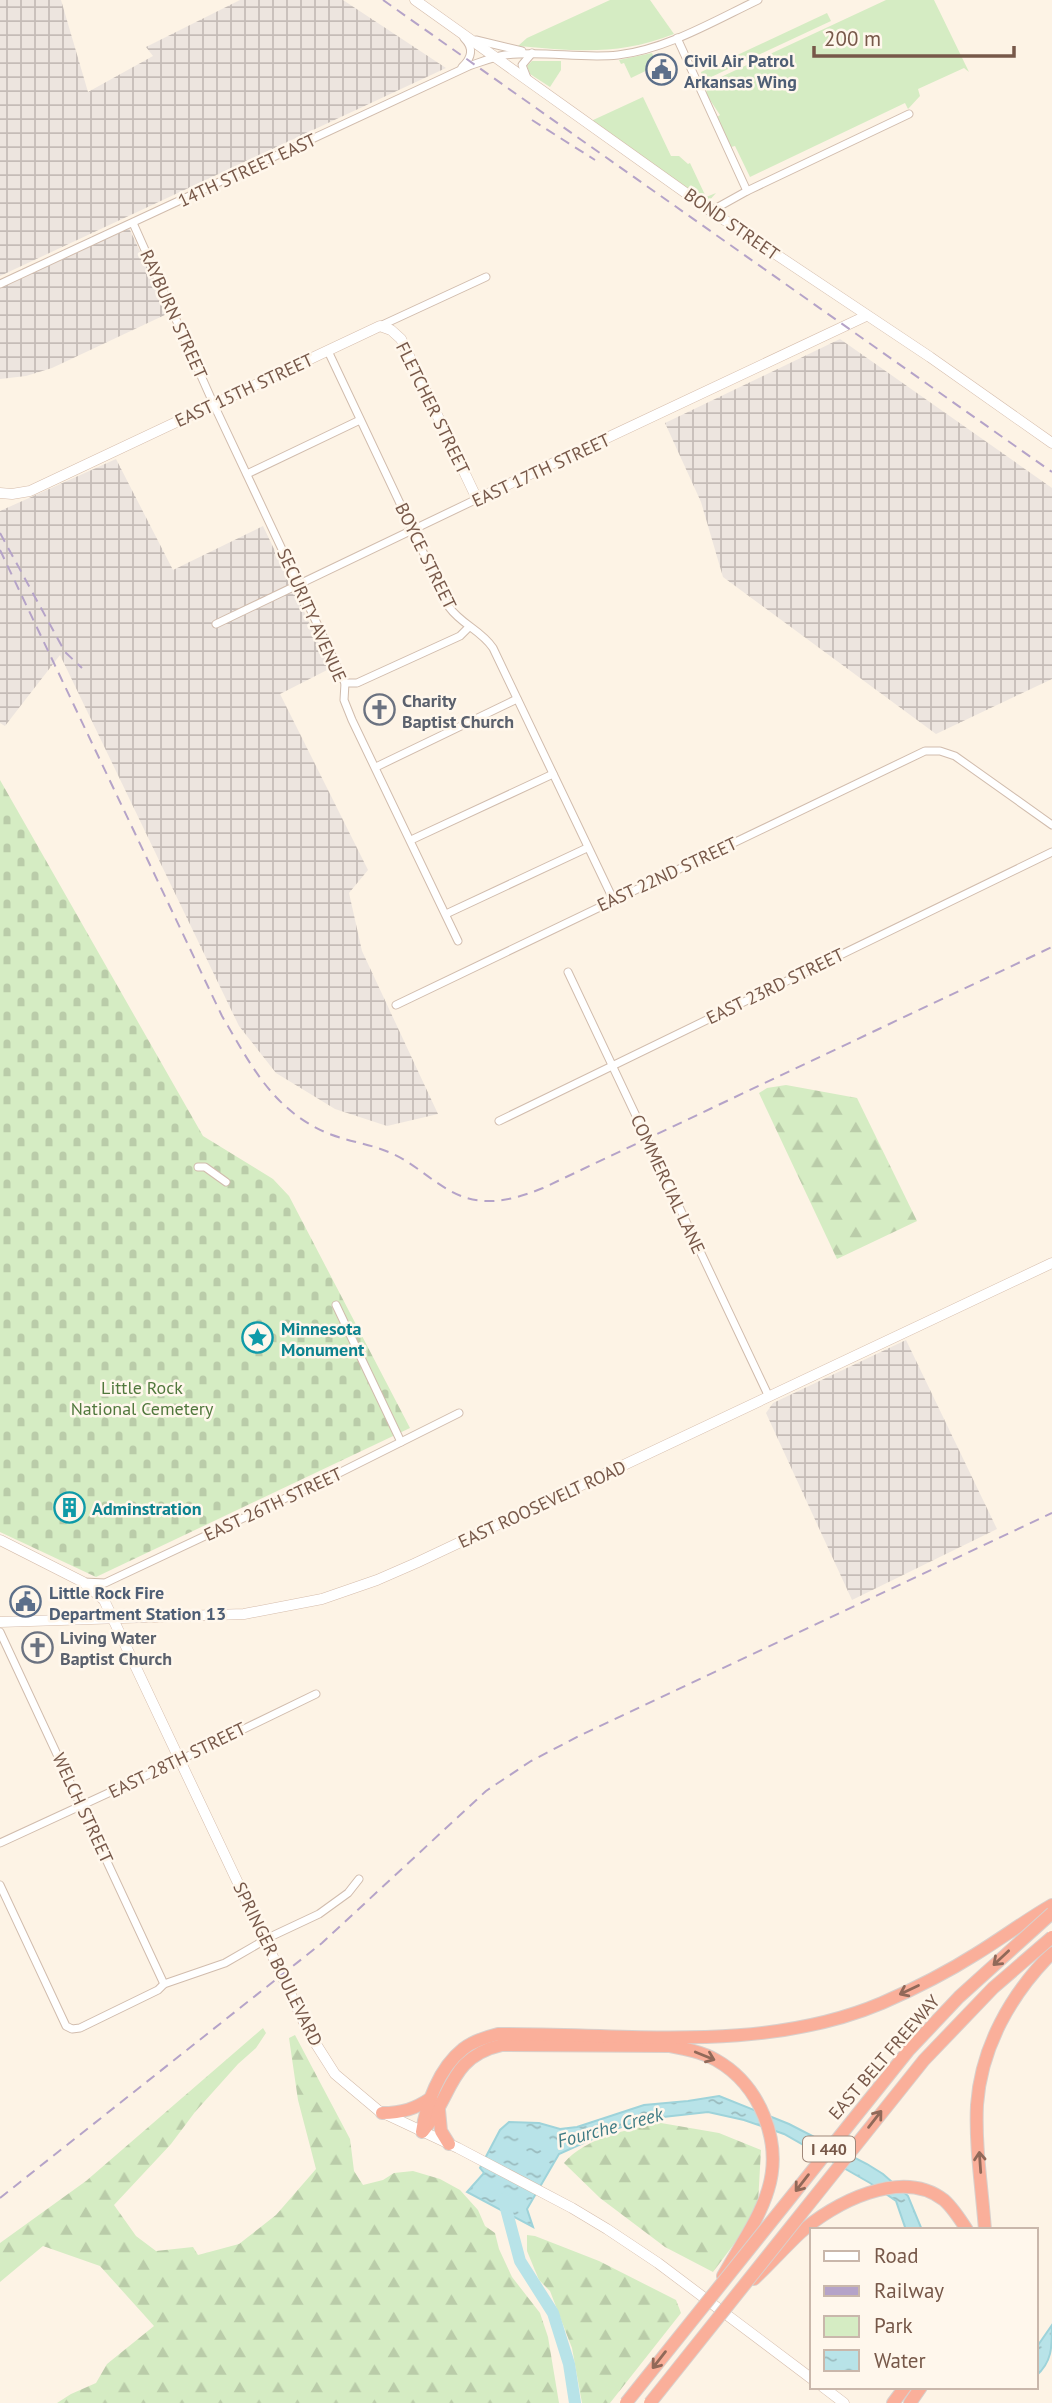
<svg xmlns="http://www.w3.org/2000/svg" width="1052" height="2403" viewBox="0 0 1052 2403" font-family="'PT Sans',sans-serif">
  <defs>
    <pattern id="industrial-grid" width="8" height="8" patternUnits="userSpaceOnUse" patternTransform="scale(1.75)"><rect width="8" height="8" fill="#ede5df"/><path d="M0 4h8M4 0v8" fill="none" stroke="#c5bcb7"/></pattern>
    <pattern id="forest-firs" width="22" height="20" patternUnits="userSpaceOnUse" patternTransform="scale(1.75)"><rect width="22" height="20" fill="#d5ecc3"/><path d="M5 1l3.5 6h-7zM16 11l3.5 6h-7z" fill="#bacca9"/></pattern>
    <pattern id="cemetery-stones" width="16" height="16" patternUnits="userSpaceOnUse" patternTransform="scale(1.75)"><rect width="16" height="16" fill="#d5ecc3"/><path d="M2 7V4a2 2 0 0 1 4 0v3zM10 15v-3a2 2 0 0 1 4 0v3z" fill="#bacca9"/></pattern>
    <pattern id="water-ripples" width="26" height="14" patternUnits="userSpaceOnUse" patternTransform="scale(1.75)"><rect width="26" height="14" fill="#b8e3e8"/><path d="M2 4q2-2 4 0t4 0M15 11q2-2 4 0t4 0" fill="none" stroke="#9abbbe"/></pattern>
  </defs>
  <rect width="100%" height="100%" fill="#fdf3e5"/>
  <g fill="url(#industrial-grid)">
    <path d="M 0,0 L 61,0 L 88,92 L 153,56 L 146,47 L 240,0 L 343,0 L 446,68 L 0,276 Z"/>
    <path d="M 129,228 L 169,313 L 52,368 L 26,376 L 0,379 L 0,288 Z"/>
    <path d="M 840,339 L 1052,488 L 1052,679 L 936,734 L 723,577 L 701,502 L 665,423 Z"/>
    <path d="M 116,459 L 173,570 L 263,526 L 331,668 L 280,694 L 368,870 L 349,893 L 362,951 L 438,1114 L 387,1126 L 335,1109 L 276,1073 L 239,1026 L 60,655 L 5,726 L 0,723 L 0,511 Z"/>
    <path d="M 906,1340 L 997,1529 L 852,1600 L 766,1413 L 773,1403 Z"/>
  </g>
  <g fill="#d5ecc3">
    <path d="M 610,0 L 650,0 L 674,34 C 618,56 576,51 518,46 L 527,38 Z"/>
    <path d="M 886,0 L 934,0 L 969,72 L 964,68 L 918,89 L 920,96 L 908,109 L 905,103 L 750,177 L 735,146 L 731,147 L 717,117 L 720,115 L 706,94 L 708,83 Z"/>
    <path d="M 827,13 L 831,21 L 709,78 L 702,75 L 701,72 Z"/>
    <path d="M 652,53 L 654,58 L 649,62 L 655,60 L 658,65 L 631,78 L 624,63 L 621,64 L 619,60 Z"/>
    <path d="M 532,61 L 561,61 L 561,70 L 550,87 L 530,74 L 527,66 Z"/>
    <path d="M 643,97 L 671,156 L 679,156 L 688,164 L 690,163 L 706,197 L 716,193 L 707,203 L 591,121 Z"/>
  </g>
  <g fill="url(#forest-firs)">
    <path d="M 786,1085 L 857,1098 L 917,1221 L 837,1259 L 759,1093 L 767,1088 Z"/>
    <path d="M 263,2028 L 266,2033 L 256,2048 L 238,2064 L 195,2112 L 171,2144 L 114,2205 L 136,2236 L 156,2251 L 193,2247 L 198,2255 L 239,2244 L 276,2215 L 316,2169 L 298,2100 L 289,2038 L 295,2035 L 350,2139 L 354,2171 L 363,2185 L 383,2180 L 394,2173 L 413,2171 L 440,2179 L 460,2190 L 478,2210 L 485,2226 L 495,2233 L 499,2249 L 512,2277 L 540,2313 L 548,2337 L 559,2403 L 57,2403 L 71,2394 L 96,2383 L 107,2364 L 154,2326 L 100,2266 L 43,2246 L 0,2282 L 0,2243 L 86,2181 Z"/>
    <path d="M 661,2123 L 719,2133 L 761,2150 L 758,2203 L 737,2240 L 713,2272 L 665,2247 L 600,2198 L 564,2163 C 586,2137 629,2129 661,2123 Z"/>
    <path d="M 527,2235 L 535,2236 L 599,2261 L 676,2300 L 681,2313 L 610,2403 L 582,2403 L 572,2348 L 550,2291 L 539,2280 L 527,2251 Z"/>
  </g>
  <path fill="url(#cemetery-stones)" d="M 0,780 L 203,1136 L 273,1179 L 289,1196 L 410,1428 L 96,1577 L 0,1532 Z"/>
  <g fill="url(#water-ripples)" stroke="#9ed3da" stroke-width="2">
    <path d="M 719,2096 L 789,2124 L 867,2164 L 883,2174 L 908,2196 L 922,2230 L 906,2230 L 896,2201 L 870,2183 L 784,2134 L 744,2120 L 708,2112 L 645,2119 L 610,2131 L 559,2154 L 527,2209 L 533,2227 L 467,2192 L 484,2173 L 480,2168 L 500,2130 L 509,2122 L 539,2123 L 560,2129 L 577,2127 L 644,2105 L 688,2101 Z"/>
    <path d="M 1052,2325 C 1052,2348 1052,2362 1036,2376 L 1036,2348 Z"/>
  </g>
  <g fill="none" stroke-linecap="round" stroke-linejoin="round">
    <path stroke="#b8e3e8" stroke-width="12" d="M 506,2198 L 504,2201 L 520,2261 L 553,2313 L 569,2364 L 575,2403"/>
    <defs>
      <g id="street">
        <path d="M 677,38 L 747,191 L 909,114"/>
        <path d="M 476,40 L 522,51"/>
        <path d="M 462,67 C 472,58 474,48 464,38"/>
        <path d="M 527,78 L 522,65 L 532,53"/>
        <path d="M 711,211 L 747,191"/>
        <path d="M 133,223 L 214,405 L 345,683 L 344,700 L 352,720 L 458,941"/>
        <path d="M 0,284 L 469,66 C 481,62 493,57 505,55 C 543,50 580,59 618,55 C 667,49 714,21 758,0"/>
        <path d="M 380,326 L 486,277"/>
        <path d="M 328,351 L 449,607 C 462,625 481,630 493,648 L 613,899"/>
        <path d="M 247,474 L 360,420"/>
        <path d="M 216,624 L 477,499"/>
        <path d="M 345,683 L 357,683 L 460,636 L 469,627"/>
        <path d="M 376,767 L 517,699"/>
        <path d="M 411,840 L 553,774"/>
        <path d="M 446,914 L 587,848"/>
        <path d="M 568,972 L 769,1397"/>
        <path d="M 396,1005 L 925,751 L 940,751 L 955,756 L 1052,825"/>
        <path d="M 499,1121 L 1052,852"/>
        <path d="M 198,1167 L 205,1167 L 226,1182"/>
        <path d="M 336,1305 L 401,1442"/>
        <path d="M 84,1582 L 105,1583 L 339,1473 L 459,1413"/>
        <path d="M 0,1632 L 164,1984"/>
        <path d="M 0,1843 L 180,1760 L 316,1694"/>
        <path d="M 0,1885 L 66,2026 L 72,2029 L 80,2028 L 158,1990 L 164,1984 L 225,1963 L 270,1937 L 319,1914 L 348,1893 L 359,1879"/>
      </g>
      <g id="secondary">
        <path d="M 415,0 L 711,211 L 930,357 L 1052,443"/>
        <path d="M 0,493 L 12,494 L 30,491 L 380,326 L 391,330 L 401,339 L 477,499 L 866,316"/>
        <path d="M 0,1540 L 83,1582 L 104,1600 L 309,2033 L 335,2074 L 379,2111 L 458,2148 L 572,2208 L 607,2229 L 658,2263 L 812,2379"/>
        <path d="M 0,1622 L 244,1614 L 322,1599 L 377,1580 L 416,1563 L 1052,1263"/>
        <path d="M 823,2387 L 844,2403"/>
      </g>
      <g id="highway">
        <path d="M 439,2110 L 441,2131 L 449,2144"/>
        <path d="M 382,2113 C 402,2113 415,2109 431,2098"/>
        <path d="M 423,2131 C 453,2097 448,2057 502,2045 L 670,2046 C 686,2049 702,2052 716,2060 C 760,2085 783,2142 768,2190 C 759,2220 738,2249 723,2276"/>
        <path d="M 422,2132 C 426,2104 439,2068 463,2049 C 473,2041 486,2037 498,2034 C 625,2033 762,2054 882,2003 C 914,1989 946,1973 976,1954 C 1002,1938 1026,1920 1052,1905"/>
        <path d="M 985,2230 C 982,2189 975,2146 977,2105 C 981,2047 1011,1994 1052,1953"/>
        <path d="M 754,2279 C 770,2264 784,2248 800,2233 C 833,2203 902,2167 944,2200 C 953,2208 960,2219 967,2230"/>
        <path d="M 893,2403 L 905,2387"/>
        <path d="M 910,2403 L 921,2387"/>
      </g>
    </defs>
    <use href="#street" stroke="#d1bcad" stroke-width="9"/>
    <use href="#secondary" stroke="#d5bcab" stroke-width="11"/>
    <use href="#highway" stroke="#d9d0cc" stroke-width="14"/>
    <use href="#street" stroke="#fff" stroke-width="7"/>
    <use href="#secondary" stroke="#fff" stroke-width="10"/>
    <use href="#highway" stroke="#faaf9a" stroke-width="12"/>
    <g stroke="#b5a3c8" stroke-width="2" stroke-dasharray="10 7" stroke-linecap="butt">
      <path d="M 383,0 L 1052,472"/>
      <path d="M 532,120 L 595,160"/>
      <path d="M 0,533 L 65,652 L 82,668"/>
      <path d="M 0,550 L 222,1016 C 251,1065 272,1109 327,1133 C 349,1142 372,1144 393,1154 C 413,1163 428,1178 447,1189 C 479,1209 511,1201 543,1188 L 1052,947"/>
      <path d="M 0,2198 L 322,1943 L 486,1791 L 531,1761 L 579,1736 L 1052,1513"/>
    </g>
    <defs>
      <g id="highway-bridge">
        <path d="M 626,2403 L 908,2051 L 959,1997 L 1052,1913"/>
        <path d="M 650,2403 L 924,2060 L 993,1988 L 1052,1937"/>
      </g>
    </defs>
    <use href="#highway-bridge" stroke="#d9d0cc" stroke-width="14" stroke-linecap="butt"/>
    <use href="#highway-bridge" stroke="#faaf9a" stroke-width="12"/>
  </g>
  <defs><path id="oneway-shaft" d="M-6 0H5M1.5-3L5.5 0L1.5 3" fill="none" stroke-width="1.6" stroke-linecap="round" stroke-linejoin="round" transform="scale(1.75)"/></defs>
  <g stroke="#916959">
    <use href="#oneway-shaft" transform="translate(1001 1958) rotate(137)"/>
    <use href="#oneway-shaft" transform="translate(909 1990) rotate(155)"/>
    <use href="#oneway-shaft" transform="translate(705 2056) rotate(22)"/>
    <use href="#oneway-shaft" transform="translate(875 2119) rotate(-52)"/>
    <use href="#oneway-shaft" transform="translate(980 2162) rotate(-94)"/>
    <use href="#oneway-shaft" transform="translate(802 2183) rotate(128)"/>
    <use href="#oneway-shaft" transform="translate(659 2360) rotate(128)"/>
  </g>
  <defs>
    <symbol id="civic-ring" viewBox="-11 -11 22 22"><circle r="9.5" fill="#fff7ec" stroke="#5c6f8a" stroke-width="1.5"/><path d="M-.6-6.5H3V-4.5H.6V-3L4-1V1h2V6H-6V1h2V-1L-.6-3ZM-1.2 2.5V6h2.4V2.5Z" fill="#5c6f8a"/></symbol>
    <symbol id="church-ring" viewBox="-11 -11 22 22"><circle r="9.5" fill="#fff7ec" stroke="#6b7280" stroke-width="1.5"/><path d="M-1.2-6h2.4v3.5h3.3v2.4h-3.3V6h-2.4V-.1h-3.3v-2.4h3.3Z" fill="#6b7280"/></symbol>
    <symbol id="sight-ring" viewBox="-11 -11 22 22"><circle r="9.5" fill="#fff7ec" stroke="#0f9aa8" stroke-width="1.5"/><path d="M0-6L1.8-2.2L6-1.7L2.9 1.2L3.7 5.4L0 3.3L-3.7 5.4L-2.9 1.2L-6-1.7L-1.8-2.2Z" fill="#0f9aa8"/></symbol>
    <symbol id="building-ring" viewBox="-11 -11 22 22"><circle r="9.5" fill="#fff7ec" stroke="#0f9aa8" stroke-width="1.5"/><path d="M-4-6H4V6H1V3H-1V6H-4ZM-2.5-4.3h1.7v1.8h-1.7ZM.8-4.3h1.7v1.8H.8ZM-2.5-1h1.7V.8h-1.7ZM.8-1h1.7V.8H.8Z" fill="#0f9aa8"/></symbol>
  </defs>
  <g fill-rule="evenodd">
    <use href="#civic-ring" x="644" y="52" width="35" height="35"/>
    <use href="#church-ring" x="362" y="692" width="35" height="35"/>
    <use href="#sight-ring" x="240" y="1320" width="35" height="35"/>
    <use href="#building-ring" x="52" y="1490" width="35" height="35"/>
    <use href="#civic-ring" x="8" y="1584" width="35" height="35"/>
    <use href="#church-ring" x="20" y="1630" width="35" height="35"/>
  </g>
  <g text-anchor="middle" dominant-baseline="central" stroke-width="5" stroke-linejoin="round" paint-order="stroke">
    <rect fill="#fff7ec" stroke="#a0887a" stroke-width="2" x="803" y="2136.5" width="52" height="25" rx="5"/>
    <g font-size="16" font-weight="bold" fill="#775849">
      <text x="829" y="2149">I 440</text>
    </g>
    <g font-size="18" font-weight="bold" fill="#4e5e75" stroke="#fff7ec" text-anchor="start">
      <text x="684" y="60">Civil Air Patrol<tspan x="684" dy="21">Arkansas Wing</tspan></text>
      <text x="49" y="1592">Little Rock Fire<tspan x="49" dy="21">Department Station 13</tspan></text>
    </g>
    <g font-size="18" fill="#775849" stroke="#fff7ec">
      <text transform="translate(247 170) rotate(-25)">14TH STREET EAST</text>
      <text transform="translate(732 224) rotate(35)">BOND STREET</text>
      <text transform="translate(174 314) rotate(66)">RAYBURN STREET</text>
      <text transform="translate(244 390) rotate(-25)">EAST 15TH STREET</text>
      <text transform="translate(433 408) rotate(64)">FLETCHER STREET</text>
      <text transform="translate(541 470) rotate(-25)">EAST 17TH STREET</text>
      <text transform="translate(426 556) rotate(64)">BOYCE STREET</text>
      <text transform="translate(312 615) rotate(66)">SECURITY AVENUE</text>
      <text transform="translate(667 874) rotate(-25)">EAST 22ND STREET</text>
      <text transform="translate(775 986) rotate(-26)">EAST 23RD STREET</text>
      <text transform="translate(668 1184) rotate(65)">COMMERCIAL LANE</text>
      <text transform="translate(273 1504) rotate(-25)">EAST 26TH STREET</text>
      <text transform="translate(542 1504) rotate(-25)">EAST ROOSEVELT ROAD</text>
      <text transform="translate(177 1760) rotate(-26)">EAST 28TH STREET</text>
      <text transform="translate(83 1808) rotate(65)">WELCH STREET</text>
      <text transform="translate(278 1964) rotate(64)">SPRINGER BOULEVARD</text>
      <text transform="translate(884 2057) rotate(-49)">EAST BELT FREEWAY</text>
    </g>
    <g font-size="18" font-weight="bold" fill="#5b616d" stroke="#fff7ec" text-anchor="start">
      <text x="402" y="700">Charity<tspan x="402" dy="21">Baptist Church</tspan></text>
      <text x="60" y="1637">Living Water<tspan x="60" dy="21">Baptist Church</tspan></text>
    </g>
    <g font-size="18" font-weight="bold" fill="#0d838f" stroke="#fff7ec" text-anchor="start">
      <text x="281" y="1328">Minnesota<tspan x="281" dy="21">Monument</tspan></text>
      <text x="92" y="1508">Adminstration</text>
    </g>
    <g font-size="18" fill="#51783d" stroke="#fff7ec">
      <text x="142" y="1387">Little Rock<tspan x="142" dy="21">National Cemetery</tspan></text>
    </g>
    <g font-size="19" font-style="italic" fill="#3f7b84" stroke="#fff7ec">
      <text transform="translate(610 2127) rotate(-15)">Fourche Creek</text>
    </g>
  </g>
  <rect x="810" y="2228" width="228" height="161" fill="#fff7ec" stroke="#c9b7ab" stroke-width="2"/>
  <rect x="824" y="2251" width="35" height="10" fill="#ffffff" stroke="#c9b7ab" stroke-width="2"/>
  <text x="874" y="2263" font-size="21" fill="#775849">Road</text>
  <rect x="824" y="2286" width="35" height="10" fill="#b5a3c8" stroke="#c9b7ab" stroke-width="2"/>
  <text x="874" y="2298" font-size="21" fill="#775849">Railway</text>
  <rect x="824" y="2316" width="35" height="21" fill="#d5ecc3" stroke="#c9b7ab" stroke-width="2"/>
  <text x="874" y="2333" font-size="21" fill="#775849">Park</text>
  <rect x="824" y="2350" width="35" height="21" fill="url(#water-ripples)" stroke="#c9b7ab" stroke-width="2"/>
  <text x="874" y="2368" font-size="21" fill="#775849">Water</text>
  <path d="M814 46v10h200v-10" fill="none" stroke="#775849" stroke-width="3.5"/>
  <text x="824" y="46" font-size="21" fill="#775849" stroke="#fff7ec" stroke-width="5" paint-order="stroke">200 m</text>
</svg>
